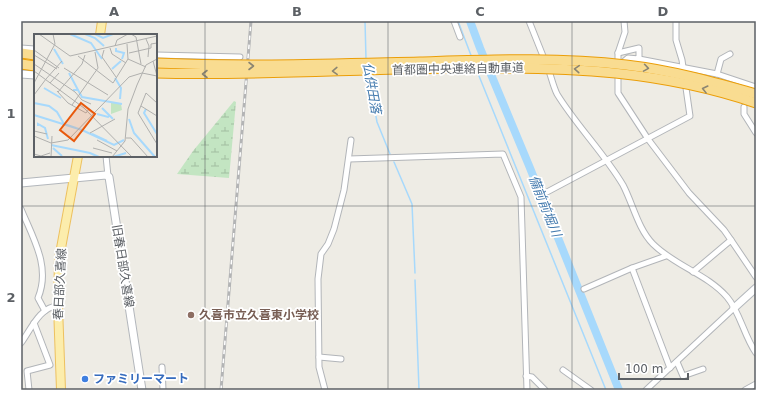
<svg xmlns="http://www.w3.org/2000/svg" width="777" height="411" viewBox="0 0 777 411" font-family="'DejaVu Sans','Noto Sans JP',sans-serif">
  <defs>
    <pattern id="wetland-marsh" width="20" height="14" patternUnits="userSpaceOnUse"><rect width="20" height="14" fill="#c3e5c2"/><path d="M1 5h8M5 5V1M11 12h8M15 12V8" fill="none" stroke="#a2bda1"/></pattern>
  </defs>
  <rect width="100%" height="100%" fill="#eeece5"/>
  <path fill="url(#wetland-marsh)" d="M 234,101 L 236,102 L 229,178 L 177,174 L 193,151 Z"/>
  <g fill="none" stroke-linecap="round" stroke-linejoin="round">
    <g stroke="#a7d9fc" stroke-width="1.5">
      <path d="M 365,21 L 366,59"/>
      <path d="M 458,21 L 472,58"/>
      <path d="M 477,71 L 606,390"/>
      <path d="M 368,73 L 377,122 L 390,154"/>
      <path d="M 394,162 L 412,204 L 415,273"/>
      <path d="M 415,280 L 419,390"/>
    </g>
    <path stroke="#a7d9fc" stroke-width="8" d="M 470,21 L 480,48 L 530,168 L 619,390"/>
    <defs>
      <g id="street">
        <path d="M 454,21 L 460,37"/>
        <path d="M 529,21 L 545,61"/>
        <path d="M 624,21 L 625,32 L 618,53 L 618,93 L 648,139 L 689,193 L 724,230 L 731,240"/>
        <path d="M 21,48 L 35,49"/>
        <path d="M 618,53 L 639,48 L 639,59 L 628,58 L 621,64"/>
        <path d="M 156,55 L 240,57"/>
        <path d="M 639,59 L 717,74 L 756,87"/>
        <path d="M 548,68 C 551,76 553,86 557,94 C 576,125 604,153 623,185 C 633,204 638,229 653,244 C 675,266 707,274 727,297 C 740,312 744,336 756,353"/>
        <path d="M 717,74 L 721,59 L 730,54"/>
        <path d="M 744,107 L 744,114 L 756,133"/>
        <path d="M 106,156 L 108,176"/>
        <path d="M 349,159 L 503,154 L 521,197 L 527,390"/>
        <path d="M 547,192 L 690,116 L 682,60 L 676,40 L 676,21"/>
        <path d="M 21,209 C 33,238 51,267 38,298 L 45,311"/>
        <path d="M 632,268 L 670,368"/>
        <path d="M 693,272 L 731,240 L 756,277"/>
        <path d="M 584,289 L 632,268 L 666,256"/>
        <path d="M 21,343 C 30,331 40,306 58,306"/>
        <path d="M 319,357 L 341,359"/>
        <path d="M 677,362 L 683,376 L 703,369"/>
        <path d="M 162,367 L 163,390"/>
        <path d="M 563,370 L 591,390"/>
        <path d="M 526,376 L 532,377 L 545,390"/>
        <path d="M 29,390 L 27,371 L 50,365 L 34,323"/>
        <path d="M 325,390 L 319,367 L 318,279 L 321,254 L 328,244 L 334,229 L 344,190 L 351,140"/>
        <path d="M 646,390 L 734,308"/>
        <path d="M 745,390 L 756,384"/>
      </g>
      <g id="secondary">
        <path d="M 21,74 L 35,75"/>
        <path d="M 21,183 L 106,175 L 109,177 L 142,390"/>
        <path d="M 734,308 L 756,288"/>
      </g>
      <g id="primary">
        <path d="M 100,35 L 102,21"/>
        <path d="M 61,390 L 58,306 L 59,259 L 78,156"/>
      </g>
      <g id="highway">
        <path d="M 21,53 L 35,55"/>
        <path d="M 21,64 L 35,66"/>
      </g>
    </defs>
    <use href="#street" stroke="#b2b5b9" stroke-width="7"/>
    <use href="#secondary" stroke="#b3b7bc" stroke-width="9"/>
    <use href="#primary" stroke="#edc15f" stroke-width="10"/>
    <use href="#highway" stroke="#eb9e08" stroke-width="11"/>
    <use href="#street" stroke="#fff" stroke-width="5"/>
    <use href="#secondary" stroke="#fff" stroke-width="7"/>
    <use href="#primary" stroke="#fcedac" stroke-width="8"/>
    <use href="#highway" stroke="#f9dc91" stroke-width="9"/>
    <defs>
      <path id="rail" d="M 221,390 L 251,21"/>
    </defs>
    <use href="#rail" stroke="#b3b4b5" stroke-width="3"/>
    <use href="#rail" stroke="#fff" stroke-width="1.5" stroke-dasharray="4.5" stroke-linecap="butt"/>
    <defs>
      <g id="highway-bridge">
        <path d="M 156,63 C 244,67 332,64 420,62 C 488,60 558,57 626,65 C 670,70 714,82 756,94"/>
        <path d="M 156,73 C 261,76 366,68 472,68 C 570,67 662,71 756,103"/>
      </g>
    </defs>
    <use href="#highway-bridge" stroke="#eb9e08" stroke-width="11" stroke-linecap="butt"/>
    <use href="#highway-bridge" stroke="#f9dc91" stroke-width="9"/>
  </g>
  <defs><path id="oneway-chevron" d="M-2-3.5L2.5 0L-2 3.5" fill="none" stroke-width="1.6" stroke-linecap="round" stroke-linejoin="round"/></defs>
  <g stroke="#8b8572">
    <use href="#oneway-chevron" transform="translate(251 66)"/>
    <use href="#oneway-chevron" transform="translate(646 68) rotate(9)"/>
    <use href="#oneway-chevron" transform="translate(577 69) rotate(-176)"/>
    <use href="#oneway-chevron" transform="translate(335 71) rotate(178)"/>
    <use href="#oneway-chevron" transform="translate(205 74) rotate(180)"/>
    <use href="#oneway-chevron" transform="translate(705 89) rotate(-166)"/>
  </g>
  <path fill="none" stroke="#5c6065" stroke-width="1" stroke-opacity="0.55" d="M 205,21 L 205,390M 388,21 L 388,390M 572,21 L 572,390M 21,206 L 756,206"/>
  <circle fill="#8d6e63" stroke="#fff" stroke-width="1.5" cx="191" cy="315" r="4"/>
  <circle fill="#3f7fe0" stroke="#fff" stroke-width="1.5" cx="85" cy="379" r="4"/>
  <g text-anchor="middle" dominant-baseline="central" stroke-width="3.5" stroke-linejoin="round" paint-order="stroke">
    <g font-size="12" fill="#5c6065" stroke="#fff">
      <text transform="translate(458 69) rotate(-1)">首都圏中央連絡自動車道</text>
      <text transform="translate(123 266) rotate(81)">旧春日部久喜線</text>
      <text transform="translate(60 284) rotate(-87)">春日部久喜線</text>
    </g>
    <g font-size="12" font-weight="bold" fill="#785e54" stroke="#fff" text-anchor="start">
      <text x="199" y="315">久喜市立久喜東小学校</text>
    </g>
    <g font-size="12" font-weight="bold" fill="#366cbe" stroke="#fff" text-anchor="start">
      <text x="93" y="379">ファミリーマート</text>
    </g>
    <g font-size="13" font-style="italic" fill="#437aae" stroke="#fff">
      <text transform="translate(372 88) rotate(80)">仏供田落</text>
      <text transform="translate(545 206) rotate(68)">備前前堀川</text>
    </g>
  </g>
  <g transform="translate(34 34)">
    <rect width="123" height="123" fill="#eeece5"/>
    <path d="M 77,68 L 87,70 L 88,76 L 77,80 Z" fill="#c3e5c2"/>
    <path fill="none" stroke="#a7d9fc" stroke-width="2" d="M 36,0 L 57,9 L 68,25M 51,0 L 61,4 L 70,12M 61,0 L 69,4 L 79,0M 82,14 L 82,17 L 90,19 L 88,25M 20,15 L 29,30M 78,35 L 87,27M 35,39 L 44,56 L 39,56M 81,44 L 87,54 L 86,65M 10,54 L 27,64M 44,56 L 48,63 L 88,70M 0,69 L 15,72 L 23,78 L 30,90 L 42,94M 68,74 L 79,85M 112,75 L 110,79 L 123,100M 63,80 L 74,83 L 76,81M 0,81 L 48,96 L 80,111 L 90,106M 95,85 L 100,99 L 121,123M 4,92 L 4,90 L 11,94 L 14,105M 58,100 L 73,107M 17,111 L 56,119 L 65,123M 19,114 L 28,122M 79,123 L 92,119"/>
    <path fill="none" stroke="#b0b0ae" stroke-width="1" d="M 5,0 L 36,22 L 123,2M 97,0 L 102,3 L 107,30M 112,5 L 115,12 L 114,23M 81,12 L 83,6 L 94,0M 76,14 L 78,20 L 92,29M 0,16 L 25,34M 70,16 L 68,23 L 82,43M 95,19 L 117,14 L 117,10 L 123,9M 0,21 L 23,35M 44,22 L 79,49 L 94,25 L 93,10M 94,25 L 112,33M 119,27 L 123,42M 0,30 L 41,58 L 48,66 L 57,70M 30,34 L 74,61M 0,37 L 50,74 L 98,123M 12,45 L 28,27M 0,49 L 21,10 L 19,0M 16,49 L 25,39M 23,57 L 34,69 L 52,79 L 55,75M 24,58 L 48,30 L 51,21M 0,61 L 12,45M 123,69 L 112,59 L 104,79 L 123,110M 38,71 L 64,34 L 61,18M 107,72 L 123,82M 0,97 L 13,100M 56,99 L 81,85M 0,102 L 17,109 L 34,106 L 95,43 L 108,39 L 123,42M 92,104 L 97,104 L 114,123M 63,106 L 83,117M 59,114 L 78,119M 0,120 L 7,122 L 16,119M 17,123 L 18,102M 78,123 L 91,107 L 94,75 L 103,51 L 112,31 L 123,25"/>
    <path fill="#e8590c" fill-opacity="0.15" stroke="#e8590c" stroke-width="2" d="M 47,69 L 61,80 L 40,107 L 26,96 Z"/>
    <rect width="123" height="123" fill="none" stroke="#5c6065" stroke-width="2"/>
  </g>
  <rect width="777" height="411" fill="none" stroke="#ffffff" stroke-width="44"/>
  <path d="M619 373v6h69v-6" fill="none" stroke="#5c6065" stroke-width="2"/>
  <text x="625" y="373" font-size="12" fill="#5c6065" stroke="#ffffff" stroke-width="3" paint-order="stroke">100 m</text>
  <rect x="22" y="22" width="733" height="367" fill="none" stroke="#5c6065" stroke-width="1.5"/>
  <g font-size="13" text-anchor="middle" font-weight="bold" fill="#5c6065">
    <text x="114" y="16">A</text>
    <text x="297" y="16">B</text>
    <text x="480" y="16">C</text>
    <text x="663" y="16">D</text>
    <text x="11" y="118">1</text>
    <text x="11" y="302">2</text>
  </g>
</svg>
